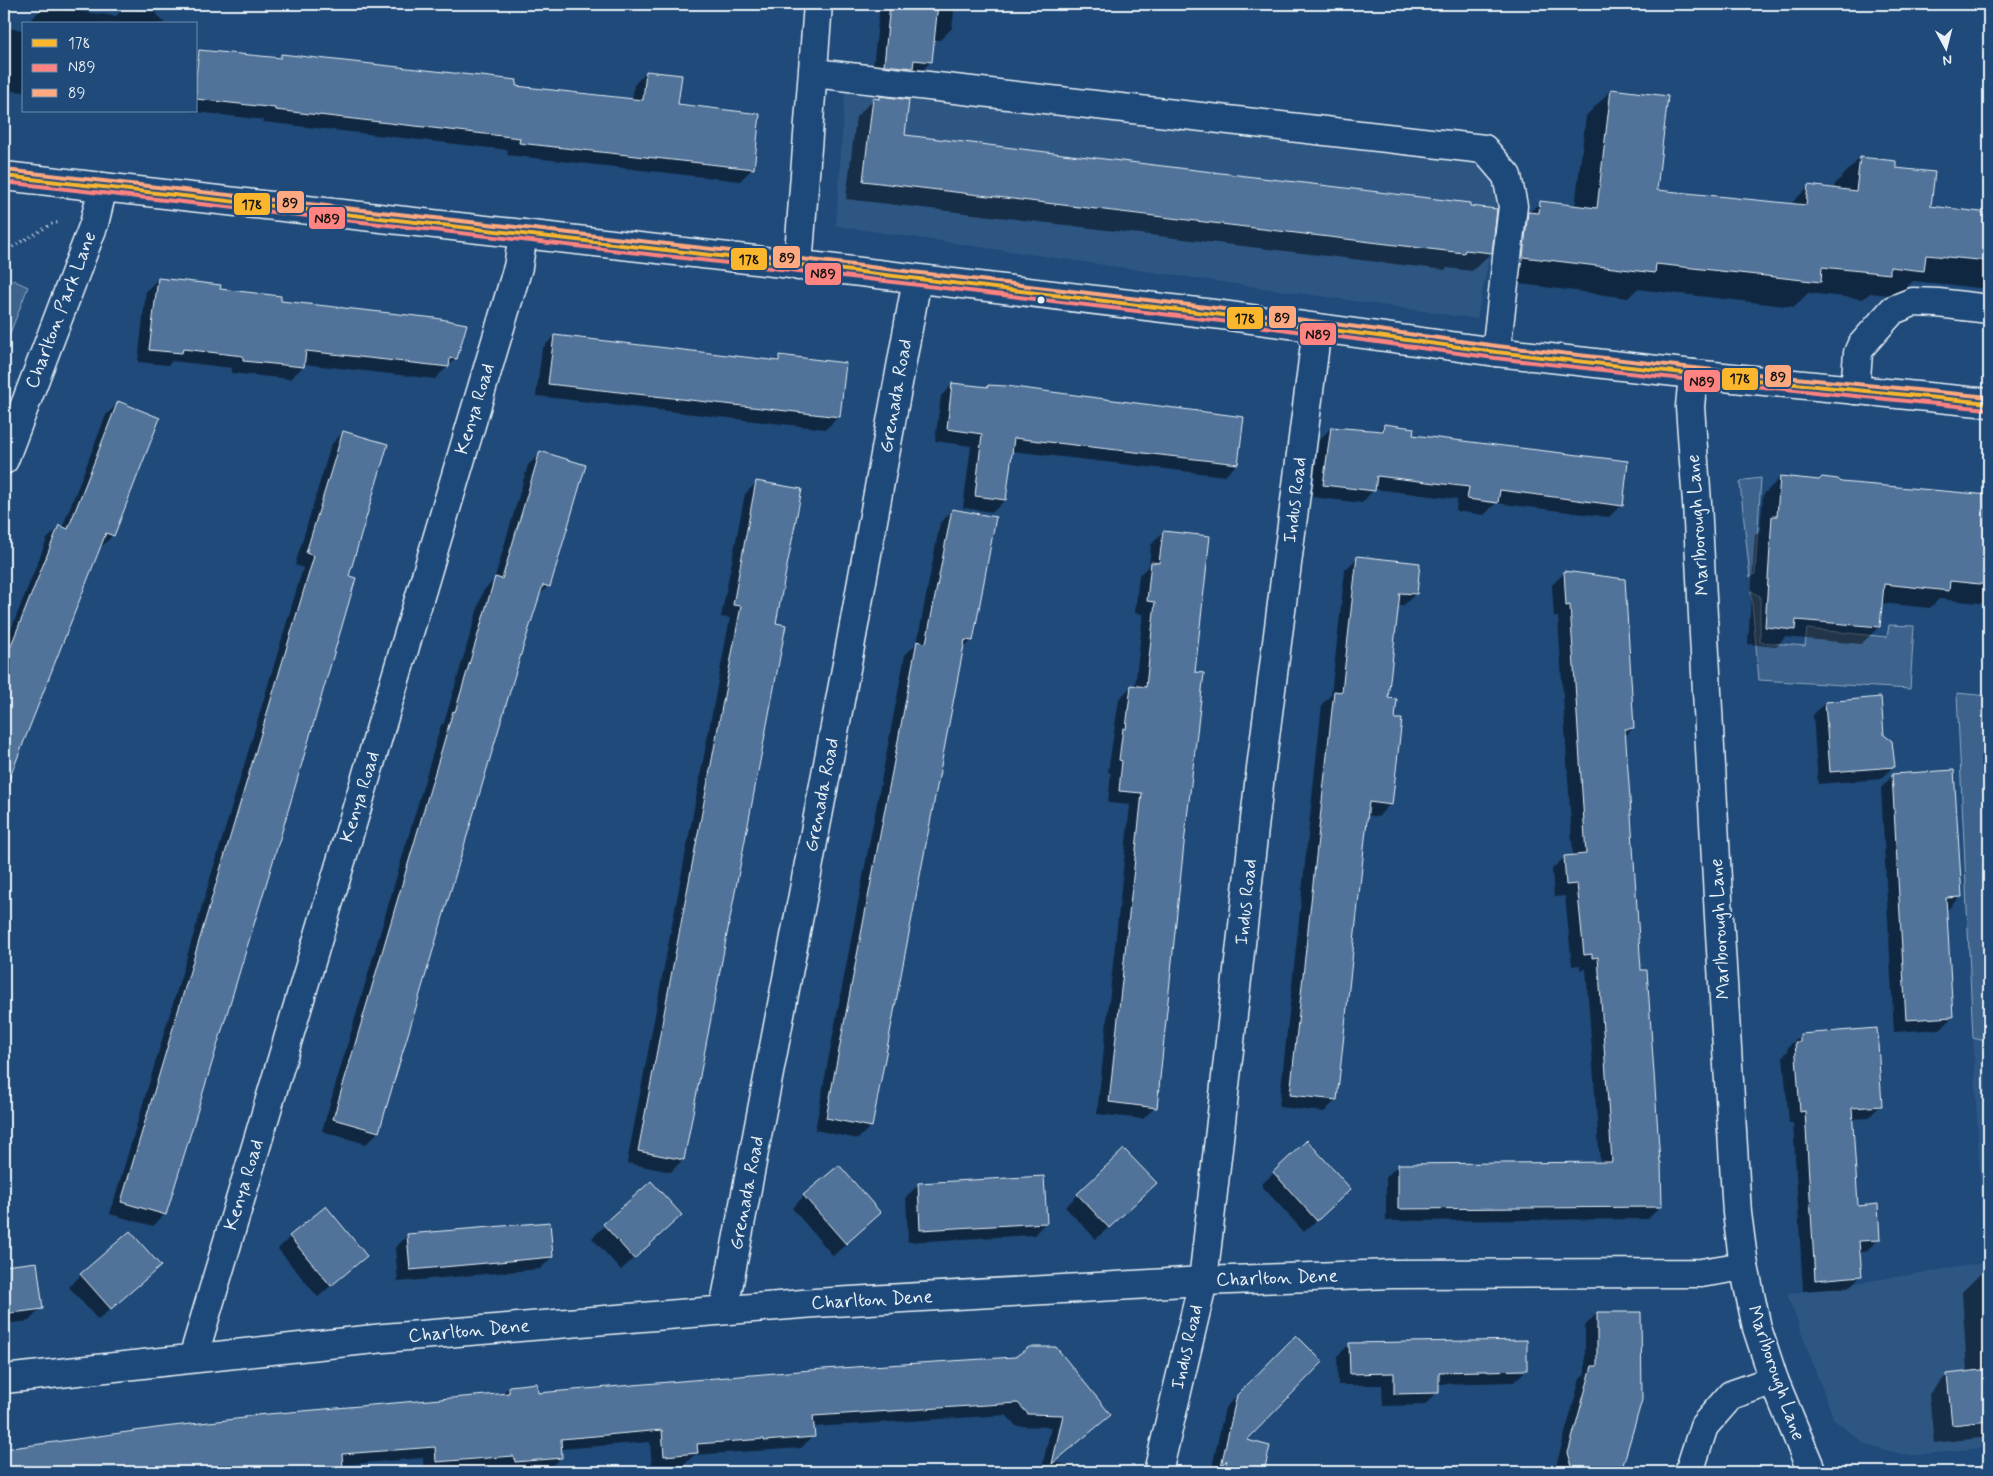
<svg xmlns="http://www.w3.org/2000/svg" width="1993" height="1476" viewBox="0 0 1993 1476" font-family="Mynerve,sans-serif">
  <rect width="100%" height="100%" fill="#1f4a7a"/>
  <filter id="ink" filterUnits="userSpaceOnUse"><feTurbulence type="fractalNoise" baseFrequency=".02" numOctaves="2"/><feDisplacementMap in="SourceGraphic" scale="10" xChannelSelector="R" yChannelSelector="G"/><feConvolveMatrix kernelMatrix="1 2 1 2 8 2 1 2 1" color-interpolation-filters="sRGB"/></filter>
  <g filter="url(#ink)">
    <g fill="#2e5683">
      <path d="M 845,91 L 1478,164 L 1492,180 L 1499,206 L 1477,319 L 836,226 Z"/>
      <path d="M 1973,1038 L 1989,1042 L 1989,1447 L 1908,1456 L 1865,1444 L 1834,1420 L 1787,1294 L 1984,1263 Z"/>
    </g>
    <g fill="#3c628c" stroke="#92aac2">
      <path d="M 4,276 L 28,287 L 4,349 Z"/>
      <path d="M 1761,478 L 1755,574 L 1750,577 L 1740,483 L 1745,480 Z"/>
      <path d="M 1751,591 L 1760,596 L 1760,642 L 1805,646 L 1807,629 L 1887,637 L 1889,625 L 1914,626 L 1910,689 L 1759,680 Z"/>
      <path d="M 1957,693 L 1989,696 L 1989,1042 L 1973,1038 Z"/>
    </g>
    <g fill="#0007">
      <path d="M 880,4 L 955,4 L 952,28 L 940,40 L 933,40 L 931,61 L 919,74 L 872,77 Z"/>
      <path d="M 43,7 L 116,16 L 123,9 L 155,12 L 165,24 L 31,24 L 31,20 Z"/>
      <path d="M 4,28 L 24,30 L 24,92 L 4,90 Z"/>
      <path d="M 196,51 L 278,59 L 282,56 L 515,87 L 632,100 L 634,85 L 646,72 L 677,105 L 758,115 L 752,169 L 740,181 L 507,155 L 508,150 L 263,122 L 264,120 L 189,111 L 196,111 Z"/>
      <path d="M 1611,90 L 1656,191 L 1790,205 L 1808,187 L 1834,190 L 1835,184 L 1860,158 L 1894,169 L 1930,207 L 1984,214 L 1989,209 L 1989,289 L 1913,281 L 1898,296 L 1870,293 L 1863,299 L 1808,293 L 1794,307 L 1637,289 L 1628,298 L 1498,281 L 1503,239 L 1528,213 L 1540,203 L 1575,207 L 1586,116 Z"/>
      <path d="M 881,98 L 903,136 L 1491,253 L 1472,271 L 1447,268 L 1445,270 L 846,199 L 856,117 L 874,99 L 879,100 Z"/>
      <path d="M 158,279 L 279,303 L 456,358 L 435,379 L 303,364 L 303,367 L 290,379 L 231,373 L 232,368 L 172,361 L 168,365 L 138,362 L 146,291 Z"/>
      <path d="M 554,336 L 774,362 L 780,356 L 839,416 L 826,429 L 536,396 L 542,349 Z"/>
      <path d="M 953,384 L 1237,464 L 1225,476 L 1011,451 L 1005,500 L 993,512 L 963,508 L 971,446 L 935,441 L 941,396 Z"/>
      <path d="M 118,403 L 113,535 L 101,547 L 100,547 L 4,788 L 4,647 L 47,539 L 59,527 L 62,528 L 106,415 Z"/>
      <path d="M 1384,425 L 1412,436 L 1621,505 L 1609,517 L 1496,503 L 1484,515 L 1456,511 L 1457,499 L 1374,489 L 1362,503 L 1312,497 L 1319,440 L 1331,428 L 1378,432 Z"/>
      <path d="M 343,432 L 165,1214 L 153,1226 L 110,1214 L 303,568 L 295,565 L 331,445 Z"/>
      <path d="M 541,453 L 548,586 L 538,597 L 378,1132 L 366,1144 L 322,1131 L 441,725 L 444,723 L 483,591 L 494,580 L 528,465 Z"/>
      <path d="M 1781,477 L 1989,497 L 1989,604 L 1939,599 L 1930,608 L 1881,603 L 1879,627 L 1861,644 L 1785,637 L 1776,647 L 1748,644 L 1755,535 L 1760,530 L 1763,495 Z"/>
      <path d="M 757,482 L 775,624 L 683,1159 L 671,1172 L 627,1163 L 730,618 L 721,617 L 745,494 Z"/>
      <path d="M 952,511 L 971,641 L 962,650 L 871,1126 L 858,1139 L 815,1130 L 905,655 L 917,643 L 940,523 Z"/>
      <path d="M 1163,532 L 1194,673 L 1183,844 L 1155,1107 L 1143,1119 L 1097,1114 L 1130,805 L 1108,803 L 1111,773 L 1108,772 L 1119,699 L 1132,686 L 1135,687 L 1143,614 L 1135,613 L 1139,575 L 1149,566 L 1151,545 Z"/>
      <path d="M 1357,558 L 1415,594 L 1403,606 L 1397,605 L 1387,699 L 1390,804 L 1378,817 L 1367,815 L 1336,1100 L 1324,1112 L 1279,1107 L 1322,704 L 1331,695 L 1345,570 Z"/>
      <path d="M 1564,573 L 1633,728 L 1625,736 L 1640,972 L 1660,1207 L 1648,1219 L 1386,1221 L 1386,1177 L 1398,1165 L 1600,1163 L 1586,969 L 1580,970 L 1580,965 L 1572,966 L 1565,896 L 1554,897 L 1552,869 L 1565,857 L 1573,857 L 1558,617 L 1554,617 L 1552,585 Z"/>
      <path d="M 1825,703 L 1883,736 L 1893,767 L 1881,779 L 1818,784 L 1813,715 Z"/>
      <path d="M 1893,775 L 1961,896 L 1948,909 L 1946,909 L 1952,1017 L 1940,1029 L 1894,1032 L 1881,788 Z"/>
      <path d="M 1800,1035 L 1881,1105 L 1868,1118 L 1851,1119 L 1856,1207 L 1879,1239 L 1866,1251 L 1859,1252 L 1860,1276 L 1848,1288 L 1803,1291 L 1793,1123 L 1789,1123 L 1783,1056 L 1788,1051 L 1788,1047 Z"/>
      <path d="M 1307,1142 L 1337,1201 L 1304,1232 L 1261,1185 Z"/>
      <path d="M 1124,1151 L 1143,1195 L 1096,1239 L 1065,1207 Z"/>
      <path d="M 651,1183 L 681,1215 L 621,1270 L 592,1238 Z"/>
      <path d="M 918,1185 L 1046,1222 L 1034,1235 L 908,1242 L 906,1197 Z"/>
      <path d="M 804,1196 L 880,1213 L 833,1256 L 792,1208 Z"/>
      <path d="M 408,1235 L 552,1257 L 540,1269 L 398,1282 L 395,1248 Z"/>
      <path d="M 290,1237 L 365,1256 L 318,1297 L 278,1249 Z"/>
      <path d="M 36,1264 L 41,1308 L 29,1321 L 4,1324 L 4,1268 Z"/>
      <path d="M 159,1266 L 98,1320 L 69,1287 L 81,1275 Z"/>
      <path d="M 1981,1273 L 1989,1273 L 1989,1437 L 1934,1443 L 1929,1394 L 1947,1375 L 1967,1373 L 1962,1292 Z"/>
      <path d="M 1597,1313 L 1641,1400 L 1620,1472 L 1558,1472 L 1556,1466 L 1580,1379 L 1585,1374 L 1585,1326 Z"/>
      <path d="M 1296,1337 L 1244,1441 L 1266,1472 L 1211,1472 L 1225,1408 Z"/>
      <path d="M 1350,1344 L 1526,1370 L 1514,1382 L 1437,1384 L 1437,1392 L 1425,1405 L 1383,1406 L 1382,1385 L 1338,1385 L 1337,1356 Z"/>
      <path d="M 823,1370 L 1110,1414 L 1055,1462 L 1088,1470 L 1088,1472 L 1041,1472 L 1051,1427 L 1016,1426 L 1006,1415 L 813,1427 L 813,1436 L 801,1448 L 694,1455 L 684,1465 L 652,1467 L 650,1442 L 560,1449 L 561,1458 L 549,1470 L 523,1472 L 503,1472 L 502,1467 L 424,1472 L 423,1458 L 341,1465 L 342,1468 L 337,1472 L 4,1472 L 4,1450 L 243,1419 L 245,1417 L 501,1395 L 509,1387 L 537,1394 Z"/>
    </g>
    <g fill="#517399" stroke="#e8f1f8">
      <path d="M 890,4 L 938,4 L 932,62 L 914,60 L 913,68 L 884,65 Z"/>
      <path d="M 199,50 L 281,58 L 281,54 L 517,80 L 516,86 L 643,100 L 646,71 L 682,75 L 678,104 L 760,114 L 754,169 L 519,143 L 520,138 L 275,110 L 275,108 L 196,99 L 196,76 Z"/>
      <path d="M 1611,89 L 1668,96 L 1657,190 L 1806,205 L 1808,185 L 1856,191 L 1860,157 L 1896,161 L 1896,168 L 1935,172 L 1931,206 L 1989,213 L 1989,261 L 1926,255 L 1924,271 L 1890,267 L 1890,274 L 1822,267 L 1821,282 L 1656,264 L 1655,273 L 1523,257 L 1528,212 L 1539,213 L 1540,201 L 1597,208 Z"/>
      <path d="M 880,96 L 909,100 L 905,135 L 1470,203 L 1470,206 L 1497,209 L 1492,253 L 1465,250 L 1464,253 L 1429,249 L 863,181 L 873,98 L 880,99 Z"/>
      <path d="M 158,278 L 221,285 L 220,289 L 281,296 L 281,301 L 435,318 L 467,324 L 457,359 L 450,358 L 449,367 L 306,351 L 304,367 L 243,361 L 243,356 L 183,349 L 182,353 L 149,350 Z"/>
      <path d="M 554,335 L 779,361 L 779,355 L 846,363 L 840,417 L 548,384 Z"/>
      <path d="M 952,383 L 988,387 L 988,385 L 1006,386 L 1244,417 L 1238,464 L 1014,438 L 1006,500 L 975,496 L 982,434 L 947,429 Z"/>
      <path d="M 118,401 L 160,418 L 114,536 L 106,533 L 6,787 L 4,787 L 4,663 L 59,525 L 68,529 Z"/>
      <path d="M 1384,424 L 1414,428 L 1413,435 L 1628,461 L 1623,506 L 1500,490 L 1498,503 L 1467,499 L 1469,487 L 1377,476 L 1375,491 L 1323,485 L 1331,427 L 1383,431 Z"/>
      <path d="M 343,431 L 388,444 L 349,576 L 356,578 L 281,835 L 166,1215 L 121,1202 L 314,556 L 306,553 Z"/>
      <path d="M 540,451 L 586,465 L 550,587 L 543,585 L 522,651 L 379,1132 L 333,1119 L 453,711 L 455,712 L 495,577 L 502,579 Z"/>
      <path d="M 1780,476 L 1819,480 L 1822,477 L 1838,479 L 1841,482 L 1989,495 L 1989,585 L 1950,581 L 1949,591 L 1884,584 L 1880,627 L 1796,620 L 1795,630 L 1765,627 L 1772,516 L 1777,516 Z"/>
      <path d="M 756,481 L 802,489 L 776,623 L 786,625 L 684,1160 L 638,1151 L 741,606 L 733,605 Z"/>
      <path d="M 952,509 L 996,517 L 973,641 L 965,640 L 872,1127 L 826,1118 L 917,641 L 926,643 Z"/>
      <path d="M 1163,531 L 1210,536 L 1195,672 L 1204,673 L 1184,844 L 1157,1108 L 1109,1102 L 1142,793 L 1119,791 L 1122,761 L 1119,760 L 1123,728 L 1126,729 L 1131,685 L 1146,687 L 1155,602 L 1147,601 L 1151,562 L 1159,563 Z"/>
      <path d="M 1357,556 L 1420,563 L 1417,594 L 1400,593 L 1388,698 L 1397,699 L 1395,719 L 1402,719 L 1392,805 L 1369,802 L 1337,1100 L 1290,1095 L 1334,691 L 1342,692 Z"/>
      <path d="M 1564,571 L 1625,579 L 1634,728 L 1625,729 L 1629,784 L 1641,970 L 1647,970 L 1660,1162 L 1661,1162 L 1662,1207 L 1398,1209 L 1398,1164 L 1612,1162 L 1598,957 L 1592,958 L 1592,954 L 1584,955 L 1577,884 L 1566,885 L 1564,856 L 1586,854 L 1570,605 L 1566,606 Z"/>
      <path d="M 1881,697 L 1884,735 L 1892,741 L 1895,767 L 1830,772 L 1825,702 Z"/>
      <path d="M 1954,770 L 1962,897 L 1946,898 L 1953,1017 L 1906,1020 L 1892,774 Z"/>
      <path d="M 1877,1028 L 1882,1106 L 1852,1108 L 1858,1206 L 1878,1204 L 1880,1240 L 1859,1241 L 1862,1276 L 1815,1280 L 1805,1111 L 1800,1112 L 1795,1042 L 1800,1042 L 1800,1034 Z"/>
      <path d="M 1307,1140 L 1351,1189 L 1317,1221 L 1273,1172 Z"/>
      <path d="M 1124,1149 L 1157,1183 L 1109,1228 L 1077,1194 Z"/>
      <path d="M 839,1165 L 881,1213 L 846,1244 L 803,1195 Z"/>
      <path d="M 1044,1176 L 1047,1223 L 920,1230 L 918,1183 Z"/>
      <path d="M 651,1181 L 682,1215 L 634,1259 L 603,1224 Z"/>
      <path d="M 326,1206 L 367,1256 L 331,1286 L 289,1236 Z"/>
      <path d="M 550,1222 L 553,1257 L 410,1270 L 407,1234 Z"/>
      <path d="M 130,1231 L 161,1266 L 111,1309 L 80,1274 Z"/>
      <path d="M 37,1262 L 43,1309 L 4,1314 L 4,1266 Z"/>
      <path d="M 1597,1312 L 1641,1312 L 1642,1400 L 1621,1472 L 1574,1472 L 1568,1453 L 1592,1366 L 1597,1366 Z"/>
      <path d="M 1296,1335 L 1323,1362 L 1247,1440 L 1270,1446 L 1264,1472 L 1224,1472 L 1227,1460 L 1221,1466 L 1237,1395 Z"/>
      <path d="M 1527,1340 L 1527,1370 L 1439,1372 L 1439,1393 L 1394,1394 L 1394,1373 L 1350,1374 L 1349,1343 Z"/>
      <path d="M 1029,1347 L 1056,1347 L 1111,1415 L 1052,1464 L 1063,1415 L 1028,1414 L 1018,1403 L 813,1416 L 815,1437 L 764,1441 L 764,1439 L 697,1444 L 698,1453 L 664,1456 L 662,1430 L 561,1439 L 562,1458 L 515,1462 L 514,1456 L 436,1462 L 435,1447 L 342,1454 L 343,1468 L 291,1472 L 4,1472 L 4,1449 L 164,1427 L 245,1418 L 245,1416 L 509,1393 L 509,1386 L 537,1383 L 538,1393 L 823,1369 L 1015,1357 Z"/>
      <path d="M 1989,1369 L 1989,1421 L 1952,1425 L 1947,1374 Z"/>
    </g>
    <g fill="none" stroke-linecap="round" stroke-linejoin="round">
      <defs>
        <g id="minor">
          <path d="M 814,73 L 1484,149 L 1507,176 L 1513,206 L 1496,352"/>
          <path d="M 798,266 L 818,4"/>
          <path d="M 1693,374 L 1690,407 L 1697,503 L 1719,917 L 1737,1213 L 1744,1266 L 1757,1328 L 1774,1380 L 1812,1472"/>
          <path d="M 1855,390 L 1858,353 L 1861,346 L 1893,310 L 1913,302 L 1938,303 L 1989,309"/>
          <path d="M 4,460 L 94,224 L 103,187"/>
          <path d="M 724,1309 L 846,669 L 917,279"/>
          <path d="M 193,1358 L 518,267 L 523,234"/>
          <path d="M 4,1379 L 384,1338 L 815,1303 L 1203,1281 L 1392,1274 L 1701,1273 L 1744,1266"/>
          <path d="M 1158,1472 L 1203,1281 L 1259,784 L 1317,328"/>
          <path d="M 1689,1472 L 1704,1426 L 1731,1395 L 1774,1380"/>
        </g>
        <path id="major" d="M 4,176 L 827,268 L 1222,315 L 1496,352 L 1693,374 L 1989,403"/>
      </defs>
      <use href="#minor" stroke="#e8f1f8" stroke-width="31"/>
      <use href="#major" stroke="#e8f1f8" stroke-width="31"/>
      <path stroke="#e8f1f8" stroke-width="3" stroke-dasharray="1 4" stroke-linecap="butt" d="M 4,252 L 52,224 L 60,222"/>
      <use href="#minor" stroke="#1f4a7a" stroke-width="28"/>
      <use href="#major" stroke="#1f4a7a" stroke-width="28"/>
      <defs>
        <path id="bus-1" d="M 4,176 L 827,268 L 1222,315 L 1496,352 L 1693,374 L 1989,403"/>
        <path id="bus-2" d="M 4,182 L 826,274 L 1221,321 L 1495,358 L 1692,380 L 1988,409"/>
        <path id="bus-3" d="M 5,170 L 828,262 L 1223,309 L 1497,346 L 1694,368 L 1989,397"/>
      </defs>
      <use href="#bus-1" stroke="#1f4a7a" stroke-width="8"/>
      <use href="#bus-2" stroke="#1f4a7a" stroke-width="8"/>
      <use href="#bus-3" stroke="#1f4a7a" stroke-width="8"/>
      <use href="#bus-1" stroke="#fab62d" stroke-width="4"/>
      <use href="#bus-2" stroke="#ff8380" stroke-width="4"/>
      <use href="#bus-3" stroke="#ffa980" stroke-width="4"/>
    </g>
  </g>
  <circle fill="#e8f1f8" stroke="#1f4a7a" stroke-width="2" cx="1041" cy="300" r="4.5"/>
  <g text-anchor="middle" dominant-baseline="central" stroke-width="4" stroke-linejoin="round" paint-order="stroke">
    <g font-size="19" fill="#e8f1f8" stroke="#1f4a7a">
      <text transform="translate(61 310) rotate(-69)">Charlton Park Lane</text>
      <text transform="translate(896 396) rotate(-80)">Grenada Road</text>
      <text transform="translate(475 409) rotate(-73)">Kenya Road</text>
      <text transform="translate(1295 500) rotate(-83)">Indus Road</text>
      <text transform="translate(1698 525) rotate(-94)">Marlborough Lane</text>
      <text transform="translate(822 795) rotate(-79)">Grenada Road</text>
      <text transform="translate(360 797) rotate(-73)">Kenya Road</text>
      <text transform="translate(1246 902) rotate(-84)">Indus Road</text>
      <text transform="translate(1720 929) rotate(-93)">Marlborough Lane</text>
      <text transform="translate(244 1185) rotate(-73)">Kenya Road</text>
      <text transform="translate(747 1193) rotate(-79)">Grenada Road</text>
      <text transform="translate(1277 1278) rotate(-2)">Charlton Dene</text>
      <text transform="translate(872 1300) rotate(-3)">Charlton Dene</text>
      <text transform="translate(469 1331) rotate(-5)">Charlton Dene</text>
      <text transform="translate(1187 1347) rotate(-77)">Indus Road</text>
      <text transform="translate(1776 1373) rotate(71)">Marlborough Lane</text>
    </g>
  </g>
  <g stroke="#1f4a7a" stroke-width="2">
    <rect x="276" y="190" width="29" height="24" rx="5" fill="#ffa980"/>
    <rect x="233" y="192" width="38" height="24" rx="5" fill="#fab62d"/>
    <rect x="308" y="206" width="38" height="24" rx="5" fill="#ff8380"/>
    <rect x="772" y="245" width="29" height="24" rx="5" fill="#ffa980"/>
    <rect x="730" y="247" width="38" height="24" rx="5" fill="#fab62d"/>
    <rect x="804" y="262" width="38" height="24" rx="5" fill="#ff8380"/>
    <rect x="1268" y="305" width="29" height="24" rx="5" fill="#ffa980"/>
    <rect x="1226" y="306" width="38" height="24" rx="5" fill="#fab62d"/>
    <rect x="1299" y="322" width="38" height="24" rx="5" fill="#ff8380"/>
    <rect x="1764" y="364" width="28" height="24" rx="5" fill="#ffa980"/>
    <rect x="1721" y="367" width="38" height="24" rx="5" fill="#fab62d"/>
    <rect x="1683" y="369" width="38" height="24" rx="5" fill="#ff8380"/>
  </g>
  <g font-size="14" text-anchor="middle" font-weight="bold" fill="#111">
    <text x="290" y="207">89</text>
    <text x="252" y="209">178</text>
    <text x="327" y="223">N89</text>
    <text x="787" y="262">89</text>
    <text x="749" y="264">178</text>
    <text x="823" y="278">N89</text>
    <text x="1282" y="322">89</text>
    <text x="1245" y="323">178</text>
    <text x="1318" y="339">N89</text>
    <text x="1778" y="381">89</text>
    <text x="1740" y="383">178</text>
    <text x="1702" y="386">N89</text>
  </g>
  <rect width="1993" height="1476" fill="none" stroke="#1f4a7a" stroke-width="20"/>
  <rect x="10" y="10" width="1973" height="1456" fill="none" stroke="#e8f1f8" stroke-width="2" filter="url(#ink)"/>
  <rect x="22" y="22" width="175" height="90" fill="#1f4a7a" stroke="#6f8dac"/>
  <rect x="32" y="39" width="25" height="8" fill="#fab62d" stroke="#6f8dac"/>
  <text x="68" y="48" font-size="15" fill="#e8f1f8">178</text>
  <rect x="32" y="64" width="25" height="8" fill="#ff8380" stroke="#6f8dac"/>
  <text x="68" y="72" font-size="15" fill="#e8f1f8">N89</text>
  <rect x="32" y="89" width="25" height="8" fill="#ffa980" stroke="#6f8dac"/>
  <text x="68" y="98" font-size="15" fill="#e8f1f8">89</text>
  <g transform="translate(1946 48) rotate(173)" stroke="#1f4a7a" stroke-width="4" paint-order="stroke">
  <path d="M0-4L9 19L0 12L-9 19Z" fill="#e8f1f8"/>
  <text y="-8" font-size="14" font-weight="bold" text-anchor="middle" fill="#e8f1f8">N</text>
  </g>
</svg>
